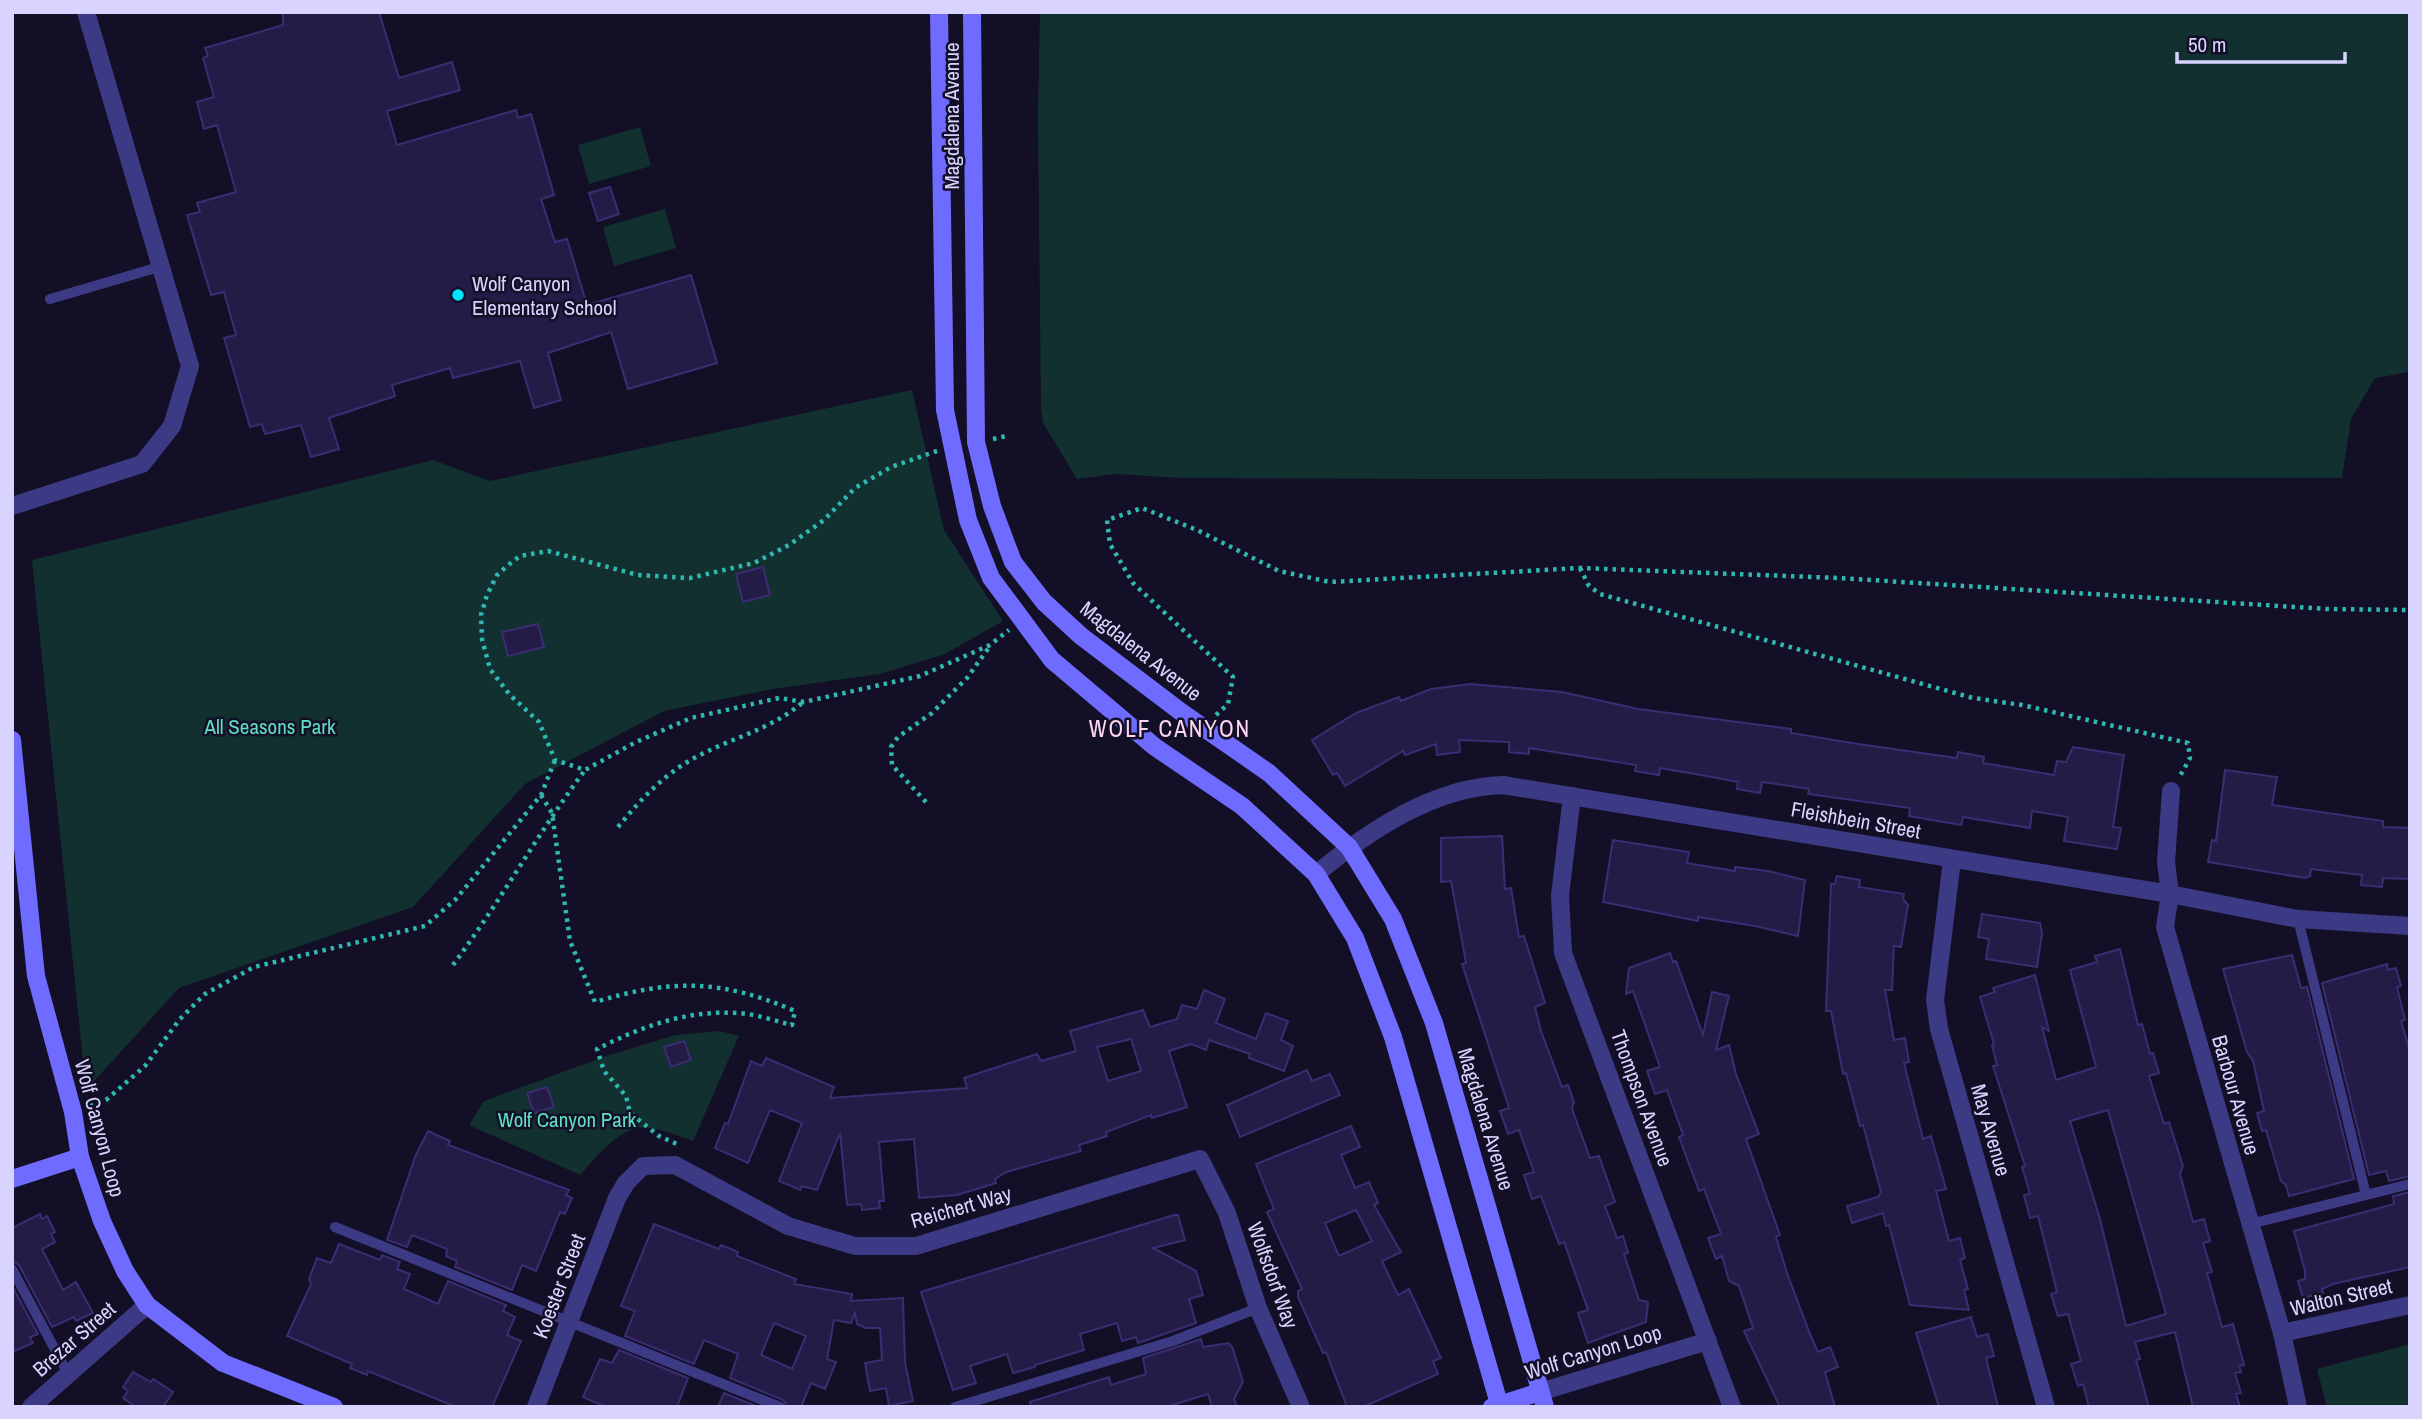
<svg xmlns="http://www.w3.org/2000/svg" width="2422" height="1419" viewBox="0 0 2422 1419" font-family="'Archivo Narrow',sans-serif">
  <rect width="100%" height="100%" fill="#130f26"/>
  <g fill="#12302f">
    <path d="M 1040,12 L 2410,12 L 2410,372 L 2375,378 L 2351,419 L 2342,478 L 1428,479 L 1180,478 L 1116,474 L 1077,479 L 1043,423 L 1041,409 L 1038,117 Z"/>
    <path d="M 640,127 L 651,166 L 589,184 L 578,145 Z"/>
    <path d="M 665,209 L 676,248 L 614,266 L 603,227 Z"/>
    <path d="M 912,390 L 944,530 L 1003,621 L 945,654 L 880,674 L 773,689 L 664,711 L 525,784 L 413,907 L 179,988 L 86,1090 L 32,560 L 433,460 L 490,481 Z"/>
    <path d="M 720,1031 L 739,1036 L 693,1141 C 679,1136 664,1130 650,1128 C 622,1123 596,1157 580,1175 L 469,1125 L 484,1101 L 606,1056 L 675,1035 Z"/>
    <path d="M 2410,1344 L 2410,1407 L 2327,1407 L 2317,1369 Z"/>
  </g>
  <g fill="#241b47" stroke="#3b2d73" stroke-width="2" fill-rule="evenodd">
    <path d="M 283,12 L 379,12 L 399,78 L 452,62 L 460,90 L 387,111 L 397,145 L 516,110 L 518,118 L 531,114 L 554,195 L 541,199 L 555,242 L 567,239 L 587,305 L 691,275 L 717,363 L 628,389 L 611,332 L 548,353 L 561,400 L 534,408 L 520,361 L 453,378 L 450,368 L 392,385 L 395,396 L 329,418 L 339,449 L 311,457 L 301,425 L 265,434 L 262,424 L 250,427 L 224,338 L 236,335 L 224,292 L 211,295 L 187,215 L 200,212 L 197,203 L 236,192 L 217,125 L 204,129 L 197,102 L 214,97 L 203,58 L 208,56 L 205,48 L 283,25 Z"/>
    <path d="M 610,187 L 619,214 L 598,221 L 589,193 Z"/>
    <path d="M 763,567 L 770,595 L 743,602 L 736,574 Z"/>
    <path d="M 538,624 L 544,647 L 508,656 L 502,632 Z"/>
    <path d="M 1470,684 L 1562,692 L 1638,709 L 1791,729 L 1791,733 L 1858,744 L 1957,758 L 1958,752 L 1984,757 L 1983,763 L 2054,775 L 2057,761 L 2066,762 L 2073,747 L 2124,755 L 2113,827 L 2121,828 L 2117,849 L 2064,841 L 2068,817 L 2032,811 L 2030,828 L 1963,817 L 1961,825 L 1909,816 L 1910,808 L 1808,794 L 1809,789 L 1791,786 L 1762,782 L 1760,793 L 1737,789 L 1738,782 L 1712,777 L 1660,768 L 1659,775 L 1635,771 L 1636,765 L 1529,748 L 1529,754 L 1509,752 L 1509,742 L 1459,740 L 1460,752 L 1437,755 L 1436,744 L 1405,755 L 1403,751 L 1345,786 L 1337,773 L 1333,775 L 1312,740 L 1356,713 L 1399,697 L 1401,701 L 1431,689 Z"/>
    <path d="M 2225,770 L 2277,777 L 2272,805 L 2383,821 L 2383,827 L 2410,828 L 2410,879 L 2383,878 L 2382,887 L 2361,885 L 2362,875 L 2311,869 L 2310,876 L 2305,878 L 2208,862 L 2212,840 L 2216,841 Z"/>
    <path d="M 1502,836 L 1505,889 L 1511,888 L 1519,937 L 1524,936 L 1545,1003 L 1535,1007 L 1541,1031 L 1562,1087 L 1568,1085 L 1574,1102 L 1572,1109 L 1590,1158 L 1599,1156 L 1615,1202 L 1605,1206 L 1617,1238 L 1623,1236 L 1628,1253 L 1624,1254 L 1639,1300 L 1648,1302 L 1646,1322 L 1588,1343 L 1578,1313 L 1588,1310 L 1564,1242 L 1559,1244 L 1541,1196 L 1532,1199 L 1524,1175 L 1534,1172 L 1519,1130 L 1508,1134 L 1500,1111 L 1509,1108 L 1462,964 L 1466,963 L 1451,881 L 1441,882 L 1441,838 Z"/>
    <path d="M 1613,840 L 1689,852 L 1687,863 L 1735,871 L 1735,867 L 1768,871 L 1805,880 L 1798,936 L 1755,926 L 1698,917 L 1698,921 L 1603,902 Z"/>
    <path d="M 1837,876 L 1860,880 L 1859,887 L 1904,894 L 1903,899 L 1908,905 L 1901,947 L 1894,946 L 1892,990 L 1885,990 L 1894,1040 L 1905,1038 L 1909,1062 L 1904,1063 L 1923,1139 L 1931,1136 L 1946,1189 L 1936,1191 L 1949,1241 L 1960,1238 L 1965,1258 L 1960,1260 L 1968,1289 L 1964,1290 L 1969,1310 L 1910,1305 L 1889,1225 L 1886,1226 L 1883,1213 L 1852,1223 L 1847,1206 L 1878,1197 L 1881,1192 L 1863,1125 L 1860,1126 L 1846,1073 L 1843,1074 L 1831,1011 L 1826,1011 L 1831,884 L 1835,884 Z"/>
    <path d="M 1982,914 L 2040,923 L 2042,933 L 2037,967 L 1986,959 L 1989,939 L 1978,937 Z"/>
    <path d="M 2120,949 L 2138,1025 L 2142,1024 L 2150,1054 L 2153,1053 L 2159,1073 L 2149,1076 L 2164,1124 L 2169,1122 L 2183,1166 L 2180,1174 L 2193,1222 L 2204,1219 L 2210,1241 L 2203,1243 L 2212,1272 L 2207,1273 L 2222,1327 L 2233,1324 L 2244,1365 L 2239,1366 L 2241,1372 L 2235,1373 L 2241,1393 L 2236,1394 L 2240,1407 L 2193,1407 L 2175,1332 L 2135,1342 L 2140,1359 L 2136,1360 L 2149,1407 L 2089,1407 L 2083,1384 L 2078,1386 L 2071,1364 L 2081,1361 L 2068,1314 L 2058,1316 L 2051,1294 L 2057,1292 L 2038,1216 L 2030,1218 L 2024,1195 L 2030,1194 L 2022,1167 L 2025,1166 L 1993,1066 L 1997,1065 L 1992,1045 L 1994,1044 L 1980,997 L 1995,992 L 1993,988 L 2035,975 L 2049,1031 L 2042,1027 L 2056,1080 L 2096,1067 L 2070,970 L 2097,962 L 2095,956 ZM 2108,1110 L 2166,1314 L 2126,1326 L 2100,1219 L 2070,1121 Z"/>
    <path d="M 1670,953 L 1673,962 L 1676,961 L 1703,1035 L 1712,992 L 1729,996 L 1716,1050 L 1729,1045 L 1736,1074 L 1759,1134 L 1746,1139 L 1780,1235 L 1776,1237 L 1788,1276 L 1812,1339 L 1818,1352 L 1830,1347 L 1838,1367 L 1825,1372 L 1835,1407 L 1780,1407 L 1744,1331 L 1753,1328 L 1739,1286 L 1729,1281 L 1722,1256 L 1716,1259 L 1708,1238 L 1721,1234 L 1704,1189 L 1699,1191 L 1679,1137 L 1683,1135 L 1667,1090 L 1655,1094 L 1647,1071 L 1660,1067 L 1633,991 L 1626,994 L 1629,968 Z"/>
    <path d="M 2292,955 L 2301,988 L 2307,987 L 2354,1179 L 2289,1196 L 2286,1185 L 2281,1181 L 2266,1130 L 2262,1131 L 2257,1113 L 2264,1111 L 2253,1061 L 2247,1052 L 2223,969 Z"/>
    <path d="M 2387,964 L 2388,970 L 2396,968 L 2401,986 L 2397,987 L 2405,1020 L 2401,1021 L 2410,1052 L 2410,1176 L 2389,1181 L 2386,1171 L 2369,1175 L 2322,983 Z"/>
    <path d="M 1204,990 L 1225,999 L 1216,1023 L 1256,1039 L 1266,1013 L 1288,1021 L 1281,1040 L 1293,1046 L 1284,1071 L 1249,1058 L 1250,1054 L 1209,1040 L 1206,1050 L 1191,1044 L 1169,1051 L 1187,1107 L 1152,1118 L 1151,1115 L 1106,1132 L 1107,1136 L 1079,1145 L 1081,1151 L 1006,1172 L 995,1179 L 996,1183 L 957,1195 L 919,1198 L 914,1139 L 879,1142 L 884,1201 L 879,1201 L 880,1208 L 862,1210 L 861,1204 L 847,1205 L 840,1133 L 817,1190 L 802,1186 L 800,1190 L 779,1181 L 802,1123 L 770,1110 L 748,1163 L 715,1148 L 725,1123 L 728,1124 L 751,1061 L 762,1066 L 766,1058 L 834,1087 L 830,1098 L 967,1088 L 964,1078 L 1037,1054 L 1041,1061 L 1076,1051 L 1070,1031 L 1143,1010 L 1150,1027 L 1177,1019 L 1182,1005 L 1197,1009 ZM 1131,1039 L 1141,1071 L 1108,1081 L 1097,1047 Z"/>
    <path d="M 684,1041 L 691,1060 L 671,1067 L 664,1047 Z"/>
    <path d="M 1307,1070 L 1312,1081 L 1330,1074 L 1340,1095 L 1240,1137 L 1227,1105 Z"/>
    <path d="M 547,1087 L 554,1107 L 534,1113 L 527,1093 Z"/>
    <path d="M 1351,1126 L 1360,1147 L 1341,1155 L 1355,1188 L 1369,1182 L 1378,1203 L 1374,1205 L 1401,1252 L 1382,1261 L 1398,1295 L 1409,1289 L 1441,1358 L 1433,1361 L 1438,1374 L 1363,1407 L 1347,1407 L 1326,1352 L 1323,1353 L 1298,1297 L 1298,1291 L 1302,1289 L 1267,1212 L 1274,1209 L 1256,1164 ZM 1356,1210 L 1372,1241 L 1339,1256 L 1325,1223 Z"/>
    <path d="M 428,1131 L 450,1141 L 448,1145 L 569,1190 L 566,1195 L 572,1198 L 565,1214 L 560,1212 L 536,1271 L 522,1265 L 512,1290 L 455,1267 L 457,1261 L 446,1256 L 447,1249 L 412,1235 L 407,1247 L 387,1240 L 415,1157 Z"/>
    <path d="M 2410,1192 L 2410,1267 L 2333,1284 L 2322,1289 L 2323,1293 L 2303,1298 L 2298,1281 L 2305,1279 L 2305,1271 L 2294,1231 L 2394,1204 L 2393,1196 Z"/>
    <path d="M 40,1214 L 42,1219 L 47,1216 L 55,1232 L 51,1234 L 55,1242 L 42,1249 L 63,1290 L 76,1282 L 93,1313 L 76,1321 L 74,1317 L 52,1327 L 19,1265 L 12,1261 L 12,1228 Z"/>
    <path d="M 1174,1215 L 1178,1215 L 1185,1240 L 1153,1248 L 1196,1271 L 1203,1295 L 1189,1299 L 1196,1323 L 1138,1343 L 1136,1337 L 1122,1341 L 1117,1323 L 1080,1334 L 1084,1350 L 1035,1365 L 1035,1367 L 1013,1373 L 1007,1354 L 970,1366 L 976,1383 L 953,1390 L 921,1292 Z"/>
    <path d="M 654,1224 L 719,1249 L 721,1245 L 738,1252 L 737,1256 L 796,1279 L 794,1284 L 852,1294 L 851,1301 L 903,1298 L 905,1363 L 913,1401 L 889,1406 L 886,1388 L 870,1391 L 865,1363 L 882,1360 L 880,1328 L 866,1328 L 857,1324 L 855,1313 L 851,1323 L 834,1320 L 827,1359 L 836,1362 L 825,1389 L 811,1383 L 801,1407 L 788,1407 L 783,1400 L 730,1378 L 738,1354 L 704,1340 L 694,1364 L 625,1336 L 635,1311 L 621,1306 ZM 774,1323 L 806,1336 L 792,1369 L 761,1355 Z"/>
    <path d="M 339,1244 L 380,1260 L 382,1255 L 400,1262 L 397,1269 L 410,1274 L 404,1289 L 438,1304 L 448,1281 L 506,1305 L 503,1311 L 515,1317 L 507,1335 L 521,1341 L 492,1407 L 456,1407 L 368,1371 L 367,1375 L 350,1368 L 352,1364 L 287,1336 L 311,1284 L 309,1279 L 317,1258 L 331,1263 Z"/>
    <path d="M 12,1286 L 38,1334 L 30,1337 L 33,1343 L 12,1352 Z"/>
    <path d="M 1971,1317 L 1977,1337 L 1988,1334 L 1994,1356 L 1986,1358 L 1998,1407 L 1939,1407 L 1916,1333 Z"/>
    <path d="M 1201,1339 L 1203,1347 L 1229,1343 L 1233,1349 L 1243,1382 L 1234,1399 L 1237,1407 L 1212,1407 L 1208,1394 L 1166,1407 L 1031,1407 L 1030,1402 L 1109,1377 L 1111,1385 L 1146,1374 L 1143,1358 Z"/>
    <path d="M 619,1350 L 688,1378 L 677,1407 L 606,1407 L 583,1397 L 600,1359 L 612,1363 Z"/>
    <path d="M 133,1372 L 151,1382 L 153,1379 L 173,1392 L 163,1407 L 136,1407 L 123,1398 L 128,1391 L 123,1387 Z"/>
    <path d="M 724,1393 L 758,1407 L 718,1407 Z"/>
  </g>
  <g fill="none" stroke-linecap="round" stroke-linejoin="round">
    <g stroke="#2fb8b0" stroke-width="4.5" stroke-dasharray="3.5 5" stroke-linecap="butt">
      <path d="M 993,439 L 1006,436"/>
      <path d="M 937,451 L 891,467 L 855,488 L 824,520 L 789,545 L 754,563 L 690,578 L 638,575 L 548,551 L 520,556 L 507,566 L 497,575 L 487,595 L 481,615 L 482,639 L 490,669 L 510,695 L 539,722 L 555,760 L 585,770 L 636,742 L 691,718 L 779,698 L 804,702 L 920,676 L 990,645 L 1009,630"/>
      <path d="M 1580,568 L 1589,586 L 1600,594 L 1973,698 L 2022,705 L 2188,743 L 2190,758 L 2180,776"/>
      <path d="M 1216,715 L 1228,704 L 1233,677 L 1133,583 L 1110,544 L 1107,520 L 1142,508 L 1197,530 L 1279,571 L 1330,582 L 1580,568 L 1839,578 L 2327,609 L 2410,610"/>
      <path d="M 541,795 L 552,813 L 570,941 L 595,1002 C 671,979 721,979 795,1011 L 792,1025 C 775,1021 756,1014 738,1013 C 686,1010 643,1026 597,1049 L 604,1071 L 626,1096 L 630,1113 L 659,1136 L 679,1145"/>
      <path d="M 926,802 L 892,765 L 891,747 L 898,737 L 932,713 L 967,678 L 990,646"/>
      <path d="M 618,827 C 641,799 665,773 698,756 C 734,737 772,729 803,702"/>
      <path d="M 453,965 C 500,902 538,833 585,770"/>
      <path d="M 90,1106 L 106,1100 L 145,1066 L 180,1019 L 205,994 L 254,967 L 425,926 L 456,899 L 541,795 L 555,760"/>
    </g>
    <g stroke="#3d3a85" stroke-width="10">
      <path d="M 50,299 L 159,267"/>
      <path d="M 2298,919 L 2366,1195"/>
      <path d="M 2250,1224 L 2410,1184"/>
      <path d="M 335,1227 L 780,1407"/>
      <path d="M 12,1269 L 68,1374"/>
      <path d="M 955,1407 L 1173,1341 L 1258,1308"/>
    </g>
    <g stroke="#3d3a85" stroke-width="18">
      <path d="M 12,506 L 142,464 L 172,426 L 190,366 L 86,12"/>
      <path d="M 2171,791 L 2166,862 L 2170,894 L 2165,927 L 2282,1333 L 2298,1407"/>
      <path d="M 1572,796 L 1560,895 L 1563,953 L 1732,1407"/>
      <path d="M 1952,860 L 1935,1000 L 1939,1029 L 2046,1407"/>
      <path d="M 1316,874 C 1369,831 1433,787 1503,785 L 2170,894 L 2298,919 L 2410,926"/>
      <path d="M 2282,1333 L 2410,1305"/>
      <path d="M 1540,1392 L 1708,1341"/>
      <path d="M 31,1407 L 147,1305"/>
      <path d="M 536,1407 L 617,1198 L 626,1183 L 643,1166 L 675,1165 L 788,1226 L 855,1246 L 916,1246 L 1200,1159 L 1227,1213 L 1258,1308 L 1301,1407"/>
    </g>
    <g stroke="#6f6bff" stroke-width="18">
      <path d="M 939,12 L 945,410 L 968,520 L 991,578 L 1052,660 L 1155,747 L 1242,806 L 1316,874 L 1355,938 L 1393,1037 L 1500,1407"/>
      <path d="M 972,12 L 976,442 L 992,506 L 1013,562 L 1044,602 L 1081,636 L 1181,712 L 1269,773 L 1349,847 L 1393,919 L 1434,1023 L 1545,1407"/>
      <path d="M 12,740 L 36,976 L 73,1112 L 80,1157 L 102,1221 L 125,1271 L 147,1305 L 223,1363 L 334,1407"/>
      <path d="M 12,1179 L 80,1157"/>
      <path d="M 1492,1407 L 1540,1392"/>
    </g>
  </g>
  <circle fill="#00e5ff" stroke="#130f26" stroke-width="2.5" cx="458" cy="295" r="7"/>
  <g text-anchor="middle" dominant-baseline="central" stroke-width="5" stroke-linejoin="round" paint-order="stroke">
    <g font-size="21" fill="#d9d4ff" stroke="#130f26">
      <text transform="translate(951 116) rotate(-90)">Magdalena Avenue</text>
      <text transform="translate(1141 651) rotate(38)">Magdalena Avenue</text>
      <text transform="translate(1856 820) rotate(10)">Fleishbein Street</text>
      <text transform="translate(2236 1095) rotate(74)">Barbour Avenue</text>
      <text transform="translate(1642 1098) rotate(70)">Thompson Avenue</text>
      <text transform="translate(1486 1119) rotate(73)">Magdalena Avenue</text>
      <text transform="translate(100 1128) rotate(75)">Wolf Canyon Loop</text>
      <text transform="translate(1991 1130) rotate(74)">May Avenue</text>
      <text transform="translate(961 1207) rotate(-16)">Reichert Way</text>
      <text transform="translate(1273 1275) rotate(70)">Wolfsdorf Way</text>
      <text transform="translate(559 1286) rotate(-69)">Koester Street</text>
      <text transform="translate(2341 1297) rotate(-13)">Walton Street</text>
      <text transform="translate(74 1339) rotate(-41)">Brezar Street</text>
      <text transform="translate(1593 1352) rotate(-17)">Wolf Canyon Loop</text>
    </g>
    <g font-size="21" fill="#d9d4ff" stroke="#130f26" text-anchor="start">
      <text x="472" y="283">Wolf Canyon<tspan x="472" dy="24">Elementary School</tspan></text>
    </g>
    <g font-size="21" fill="#5fe0c0" stroke="#130f26">
      <text x="270" y="726">All Seasons Park</text>
      <text x="567" y="1119">Wolf Canyon Park</text>
    </g>
    <g font-size="23" letter-spacing="2" fill="#ffd6f0" stroke="#130f26">
      <text x="1170" y="728">WOLF CANYON</text>
    </g>
  </g>
  <rect width="2422" height="1419" fill="none" stroke="#d9d4ff" stroke-width="28"/>
  <path d="M2177 52v10h168v-10" fill="none" stroke="#d9d4ff" stroke-width="3.5"/>
  <text x="2188" y="52" font-size="21" fill="#d9d4ff" stroke="#130f26" stroke-width="5" paint-order="stroke">50 m</text>
</svg>
